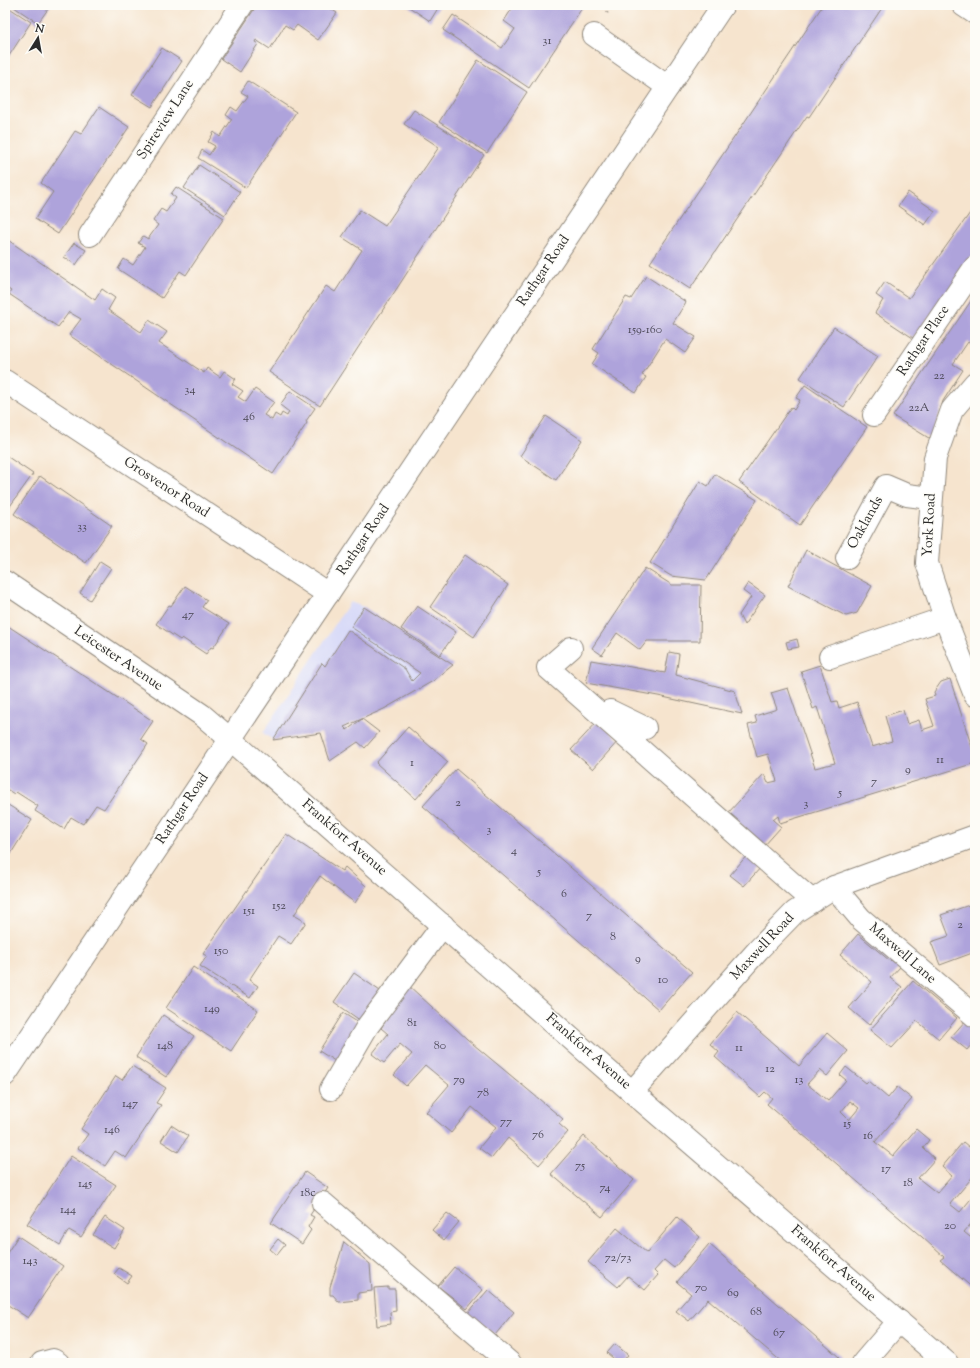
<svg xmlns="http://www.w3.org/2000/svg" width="980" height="1368" viewBox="0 0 980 1368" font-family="'Sorts Mill Goudy',serif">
  <rect width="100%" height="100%" fill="#fdfcf7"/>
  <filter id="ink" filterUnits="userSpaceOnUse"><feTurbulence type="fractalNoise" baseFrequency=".025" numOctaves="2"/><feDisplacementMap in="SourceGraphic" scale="8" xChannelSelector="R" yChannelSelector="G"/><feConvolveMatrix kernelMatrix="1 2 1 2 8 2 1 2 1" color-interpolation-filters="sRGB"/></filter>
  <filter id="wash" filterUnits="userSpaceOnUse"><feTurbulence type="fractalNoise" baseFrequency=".012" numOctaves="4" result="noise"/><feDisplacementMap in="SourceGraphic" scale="16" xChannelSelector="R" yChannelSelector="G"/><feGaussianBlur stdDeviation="0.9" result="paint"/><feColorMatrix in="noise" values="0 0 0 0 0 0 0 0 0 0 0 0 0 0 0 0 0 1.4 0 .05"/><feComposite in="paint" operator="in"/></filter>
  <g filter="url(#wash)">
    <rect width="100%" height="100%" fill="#f6e4ce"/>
    <path fill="#d6d8f8" d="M 350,602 L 364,607 L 453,665 L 433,681 L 384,709 L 344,727 L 328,732 L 273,740 L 263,733 Z"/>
    <g id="blocks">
      <g fill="#aea3db" fill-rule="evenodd">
        <path d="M 5,5 L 31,22 L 5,62 Z"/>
        <path d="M 11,5 L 51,5 L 38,23 Z"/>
        <path d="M 257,5 L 325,5 L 337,13 L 318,40 L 297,25 L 293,30 L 285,25 L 270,49 L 256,40 L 255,42 L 258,44 L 240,72 L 221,59 Z"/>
        <path d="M 406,5 L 440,5 L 430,21 Z"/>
        <path d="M 510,5 L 584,5 L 529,88 L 443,30 L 453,15 L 502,48 L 515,29 L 504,21 L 513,7 Z"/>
        <path d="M 823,5 L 884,5 L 809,117 L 807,116 L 690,289 L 650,263 Z"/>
        <path d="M 162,48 L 182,61 L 152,107 L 132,95 Z"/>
        <path d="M 478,60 L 527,92 L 487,153 L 439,122 Z"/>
        <path d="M 248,81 L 296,112 L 246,188 L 198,158 L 202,150 L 209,155 L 215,146 L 208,142 L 214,132 L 220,137 L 232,119 L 226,115 L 231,107 L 237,111 L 248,96 L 241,92 Z"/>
        <path d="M 99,107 L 129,127 L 58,234 L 35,219 L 53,192 L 41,183 L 75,131 L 81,134 Z"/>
        <path d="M 414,110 L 484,155 L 320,406 L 269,372 L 326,286 L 335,292 L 362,250 L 342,237 L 360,210 L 385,226 L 439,147 L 404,124 Z"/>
        <path d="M 199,165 L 240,192 L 225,215 L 184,188 Z"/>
        <path d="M 176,187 L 224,218 L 186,275 L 180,271 L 162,298 L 118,269 L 124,259 L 133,265 L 145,247 L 138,243 L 143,236 L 148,239 L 158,225 L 153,221 L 161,209 L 166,212 L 176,198 L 171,194 Z"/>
        <path d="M 908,192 L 935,211 L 925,225 L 898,206 Z"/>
        <path d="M 975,206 L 975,259 L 913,338 L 875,313 L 883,300 L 876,295 L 885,282 L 909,298 Z"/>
        <path d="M 5,238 L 95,300 L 102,289 L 115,298 L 108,310 L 141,332 L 149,320 L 167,332 L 159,343 L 204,373 L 207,368 L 220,377 L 224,371 L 236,379 L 232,384 L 243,391 L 238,397 L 246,402 L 255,389 L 274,402 L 264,415 L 272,420 L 275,414 L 280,417 L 282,413 L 287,416 L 289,412 L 280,405 L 290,391 L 315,408 L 306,421 L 307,423 L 273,474 L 69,335 L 81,319 L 69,312 L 58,327 L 9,294 L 11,291 L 5,287 Z"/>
        <path d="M 74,243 L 86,250 L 76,265 L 64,257 Z"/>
        <path d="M 646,276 L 686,302 L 673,323 L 696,337 L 685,353 L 665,339 L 642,375 L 646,377 L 636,393 L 592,364 L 599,353 L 593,349 L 626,297 L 631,299 Z"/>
        <path d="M 975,295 L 975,346 L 968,342 L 953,364 L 963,370 L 943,401 L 932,440 L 893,416 Z"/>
        <path d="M 834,327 L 878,356 L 844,407 L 800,378 Z"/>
        <path d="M 805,385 L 867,427 L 800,525 L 739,482 L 791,407 L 794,410 L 800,400 L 796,398 Z"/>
        <path d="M 546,416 L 582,440 L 556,480 L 520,456 Z"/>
        <path d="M 5,455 L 33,474 L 8,509 L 5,507 Z"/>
        <path d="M 715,474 L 757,500 L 706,580 L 671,576 L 650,563 L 700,481 L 708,486 Z"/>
        <path d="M 40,476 L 112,526 L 86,563 L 14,514 Z"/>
        <path d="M 806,550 L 872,586 L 857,613 L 846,616 L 788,586 Z"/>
        <path d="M 465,555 L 508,585 L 474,637 L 430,607 Z"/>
        <path d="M 100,561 L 111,568 L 90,600 L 80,593 Z"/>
        <path d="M 645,568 L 672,585 L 701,585 L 700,641 L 647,641 L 640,650 L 617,633 L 602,655 L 592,648 Z"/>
        <path d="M 748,583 L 765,595 L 744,625 L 739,615 L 751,597 L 743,591 Z"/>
        <path d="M 185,586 L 207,600 L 202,607 L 229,624 L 213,648 L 211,647 L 206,654 L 182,638 L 180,640 L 156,624 L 169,605 L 171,606 Z"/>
        <path d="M 417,606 L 456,632 L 440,655 L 401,629 Z"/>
        <path d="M 364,607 L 453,665 L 433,681 L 384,709 L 344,727 L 347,730 L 362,719 L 379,732 L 365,748 L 358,742 L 330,761 L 321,733 L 273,740 L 322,663 L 325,666 L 348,630 L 405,669 L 412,681 L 420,673 L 351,627 Z"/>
        <path d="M 5,624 L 153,721 L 141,739 L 148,744 L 134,765 L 104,809 L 96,805 L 83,824 L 71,817 L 64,829 L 35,811 L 38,806 L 16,792 L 14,794 L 5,788 Z"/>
        <path d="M 797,639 L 799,647 L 788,649 L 786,642 Z"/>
        <path d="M 669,652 L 679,654 L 676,675 L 735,691 L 742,714 L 658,696 L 586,683 L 591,660 L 665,673 Z"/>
        <path d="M 820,665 L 832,702 L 837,701 L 839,708 L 857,702 L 872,747 L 892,741 L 885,716 L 903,710 L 907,724 L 919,720 L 922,730 L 934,726 L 925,699 L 935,696 L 934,692 L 941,682 L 950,679 L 975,757 L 975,763 L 780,823 L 778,816 L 773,820 L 781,827 L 764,846 L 728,813 L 764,774 L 768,783 L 777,781 L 768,754 L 757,757 L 748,725 L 757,723 L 755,716 L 777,709 L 771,693 L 788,688 L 815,768 L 835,763 L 817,707 L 813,709 L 801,671 Z"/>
        <path d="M 598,721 L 619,740 L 593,769 L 571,750 Z"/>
        <path d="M 408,727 L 448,762 L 416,799 L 376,763 Z"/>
        <path d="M 456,769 L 692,972 L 659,1010 L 423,806 Z"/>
        <path d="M 5,803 L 32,820 L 5,863 Z"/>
        <path d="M 286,834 L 342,871 L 345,867 L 366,886 L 355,903 L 320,876 L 294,915 L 306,922 L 291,944 L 278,936 L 249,980 L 258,986 L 250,998 L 200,966 L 207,956 L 203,954 Z"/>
        <path d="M 748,854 L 762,866 L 744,886 L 730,875 Z"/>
        <path d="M 975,903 L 975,952 L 940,965 L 931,942 L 949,936 L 941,915 Z"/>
        <path d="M 858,934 L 890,961 L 891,960 L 900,967 L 890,978 L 902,987 L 869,1025 L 849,1008 L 872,982 L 840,955 Z"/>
        <path d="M 193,967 L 258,1010 L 231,1051 L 166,1008 Z"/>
        <path d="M 354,973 L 383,993 L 361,1021 L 334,1002 Z"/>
        <path d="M 913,981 L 957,1018 L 939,1039 L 917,1021 L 892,1048 L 870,1030 Z"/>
        <path d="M 408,985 L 467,1039 L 563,1119 L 559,1124 L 568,1132 L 539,1165 L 508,1138 L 492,1158 L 479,1148 L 496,1127 L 472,1107 L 451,1133 L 426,1112 L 449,1085 L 425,1065 L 406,1086 L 394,1075 L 412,1054 L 400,1044 L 384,1063 L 372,1054 L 388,1034 L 381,1028 Z"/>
        <path d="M 737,1012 L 799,1066 L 827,1033 L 848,1051 L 827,1076 L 820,1070 L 807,1084 L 828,1101 L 846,1080 L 840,1075 L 846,1067 L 866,1083 L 868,1081 L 888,1098 L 897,1087 L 912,1099 L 875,1142 L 893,1156 L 916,1129 L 929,1140 L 923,1148 L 935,1159 L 918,1178 L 937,1193 L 952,1176 L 942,1167 L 963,1142 L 975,1152 L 975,1174 L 950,1204 L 960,1212 L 975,1194 L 975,1219 L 964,1232 L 975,1241 L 975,1290 L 940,1260 L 944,1257 L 922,1237 L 767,1104 L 772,1098 L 765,1092 L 760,1097 L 715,1057 L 719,1052 L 710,1044 ZM 850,1101 L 859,1108 L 849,1120 L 841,1112 Z"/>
        <path d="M 343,1013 L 362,1025 L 338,1063 L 319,1051 Z"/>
        <path d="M 163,1015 L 194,1036 L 166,1077 L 136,1057 Z"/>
        <path d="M 966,1020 L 975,1027 L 975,1040 L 967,1050 L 951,1037 Z"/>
        <path d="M 132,1066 L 166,1088 L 156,1103 L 161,1105 L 126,1158 L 115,1151 L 105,1166 L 78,1148 L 88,1134 L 81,1129 L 116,1076 L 122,1080 Z"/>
        <path d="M 171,1125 L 188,1136 L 178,1152 L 161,1141 Z"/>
        <path d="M 584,1136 L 634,1180 L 602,1217 L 551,1174 Z"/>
        <path d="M 71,1156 L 116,1185 L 81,1237 L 69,1230 L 60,1245 L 27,1224 Z"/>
        <path d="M 305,1172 L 328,1188 L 310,1215 L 314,1217 L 308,1227 L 311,1230 L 302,1244 L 271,1223 Z"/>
        <path d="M 447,1213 L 459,1222 L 444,1240 L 432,1230 Z"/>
        <path d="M 105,1217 L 125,1230 L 114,1248 L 93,1235 Z"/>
        <path d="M 677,1217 L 700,1237 L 674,1268 L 664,1260 L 654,1271 L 658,1275 L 645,1290 L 628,1276 L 618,1287 L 588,1262 L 617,1228 L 647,1253 Z"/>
        <path d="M 18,1236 L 63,1266 L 28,1318 L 5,1303 L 5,1256 Z"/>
        <path d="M 278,1239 L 285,1245 L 277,1255 L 270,1249 Z"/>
        <path d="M 344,1242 L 370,1264 L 372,1291 L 358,1293 L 358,1300 L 339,1302 L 333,1295 L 330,1295 L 330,1287 Z"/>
        <path d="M 709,1244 L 839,1357 L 834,1363 L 783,1363 L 708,1299 L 689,1321 L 676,1311 L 691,1294 L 677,1282 Z"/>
        <path d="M 454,1267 L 483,1290 L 467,1309 L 438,1286 Z"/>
        <path d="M 119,1268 L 132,1276 L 127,1283 L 114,1274 Z"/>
        <path d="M 388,1287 L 388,1289 L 395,1289 L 396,1311 L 390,1312 L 391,1324 L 377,1326 L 374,1288 Z"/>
        <path d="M 488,1290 L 514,1312 L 495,1335 L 468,1313 Z"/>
        <path d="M 615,1344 L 628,1355 L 621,1363 L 619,1363 L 607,1353 Z"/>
      </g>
    </g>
  </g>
  <g filter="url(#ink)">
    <use href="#blocks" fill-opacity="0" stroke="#90887c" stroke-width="1"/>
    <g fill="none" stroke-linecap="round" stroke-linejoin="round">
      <defs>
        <g id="minor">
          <path d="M 963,5 L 975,13"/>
          <path d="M 594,35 L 668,87"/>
          <path d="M 90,235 L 242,5"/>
          <path d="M 5,381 L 328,594"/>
          <path d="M 975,383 L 952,410 L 935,458 L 927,563 L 945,618 L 975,695"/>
          <path d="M 874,415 L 975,267"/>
          <path d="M 847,558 L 886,486 L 907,495 L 930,498"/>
          <path d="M 5,582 L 202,715 L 230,739 L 632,1092 L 947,1363"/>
          <path d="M 571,648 L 548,668 L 812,901"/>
          <path d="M 830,657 L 945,618"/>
          <path d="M 610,711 L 645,728"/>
          <path d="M 834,887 L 861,919 L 975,1016"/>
          <path d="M 331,1089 L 367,1027 L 443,925"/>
          <path d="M 632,1092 L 758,950 L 795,912 L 834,887 L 975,836"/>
          <path d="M 323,1203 L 510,1363"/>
          <path d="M 42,1363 L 53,1360 L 58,1363"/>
          <path d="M 863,1363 L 899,1321"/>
        </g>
        <path id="major" d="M 5,1075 L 723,5"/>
      </defs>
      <use href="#minor" stroke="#90887c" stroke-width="24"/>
      <use href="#major" stroke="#90887c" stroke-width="24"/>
      <path stroke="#90887c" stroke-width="2.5" stroke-dasharray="1 3" stroke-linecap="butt" d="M 607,13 L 612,5"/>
      <use href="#minor" stroke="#fff" stroke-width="22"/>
      <use href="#major" stroke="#fff" stroke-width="22"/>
    </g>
  </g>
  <g text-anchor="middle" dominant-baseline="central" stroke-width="3" stroke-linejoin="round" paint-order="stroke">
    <g font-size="12" fill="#4c4957">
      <text x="547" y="41">31</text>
      <text x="645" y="330">159-160</text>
      <text x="939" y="376">22</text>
      <text x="190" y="390">34</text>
      <text x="919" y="408">22A</text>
      <text x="249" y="417">46</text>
      <text x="82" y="527">33</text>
      <text x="188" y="615">47</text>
      <text x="940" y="760">11</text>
      <text x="412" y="763">1</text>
      <text x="908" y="770">9</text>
      <text x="874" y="782">7</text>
      <text x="840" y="793">5</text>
      <text x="458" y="803">2</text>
      <text x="806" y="804">3</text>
      <text x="489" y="830">3</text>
      <text x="514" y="851">4</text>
      <text x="539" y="872">5</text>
      <text x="564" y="894">6</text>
      <text x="279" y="906">152</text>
      <text x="249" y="911">151</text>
      <text x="589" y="916">7</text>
      <text x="960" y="925">2</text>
      <text x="613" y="937">8</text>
      <text x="221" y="951">150</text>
      <text x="638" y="959">9</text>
      <text x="663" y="980">10</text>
      <text x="212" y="1009">149</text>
      <text x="412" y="1023">81</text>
      <text x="165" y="1046">148</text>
      <text x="440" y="1046">80</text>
      <text x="739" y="1048">11</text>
      <text x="770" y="1069">12</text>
      <text x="459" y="1080">79</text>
      <text x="799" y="1080">13</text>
      <text x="483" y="1093">78</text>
      <text x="130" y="1104">147</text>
      <text x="506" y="1122">77</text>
      <text x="847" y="1124">15</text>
      <text x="112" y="1130">146</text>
      <text x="538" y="1135">76</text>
      <text x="868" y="1136">16</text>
      <text x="580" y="1166">75</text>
      <text x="886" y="1169">17</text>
      <text x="908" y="1183">18</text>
      <text x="85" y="1184">145</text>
      <text x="605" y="1188">74</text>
      <text x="308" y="1193">18c</text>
      <text x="68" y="1210">144</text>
      <text x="950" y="1226">20</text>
      <text x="618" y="1258">72/73</text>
      <text x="30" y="1261">143</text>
      <text x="701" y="1288">70</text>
      <text x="733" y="1293">69</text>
      <text x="756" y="1312">68</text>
      <text x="779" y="1333">67</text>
    </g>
    <g font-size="14" fill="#2b2b2b" stroke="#fdfcf7">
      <text transform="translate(166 120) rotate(-57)">Spireview Lane</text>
      <text transform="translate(544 271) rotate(-56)">Rathgar Road</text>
      <text transform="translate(924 341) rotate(-56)">Rathgar Place</text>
      <text transform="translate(166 488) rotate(33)">Grosvenor Road</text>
      <text transform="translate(866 523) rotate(-61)">Oaklands</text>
      <text transform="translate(930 525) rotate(-87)">York Road</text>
      <text transform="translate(364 540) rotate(-56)">Rathgar Road</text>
      <text transform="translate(118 659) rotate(34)">Leicester Avenue</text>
      <text transform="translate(183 809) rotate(-56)">Rathgar Road</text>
      <text transform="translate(344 838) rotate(41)">Frankfort Avenue</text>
      <text transform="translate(763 947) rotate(-47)">Maxwell Road</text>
      <text transform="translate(902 954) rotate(41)">Maxwell Lane</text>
      <text transform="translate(588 1052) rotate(41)">Frankfort Avenue</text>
      <text transform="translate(833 1264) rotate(41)">Frankfort Avenue</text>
    </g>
  </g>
  <rect width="980" height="1368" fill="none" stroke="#fdfcf7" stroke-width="20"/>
  <g transform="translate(38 38) rotate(11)" stroke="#fdfcf7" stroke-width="3" paint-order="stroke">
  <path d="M0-3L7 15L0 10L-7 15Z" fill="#2b2b2b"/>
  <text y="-6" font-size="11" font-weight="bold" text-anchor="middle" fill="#2b2b2b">N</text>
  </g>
</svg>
